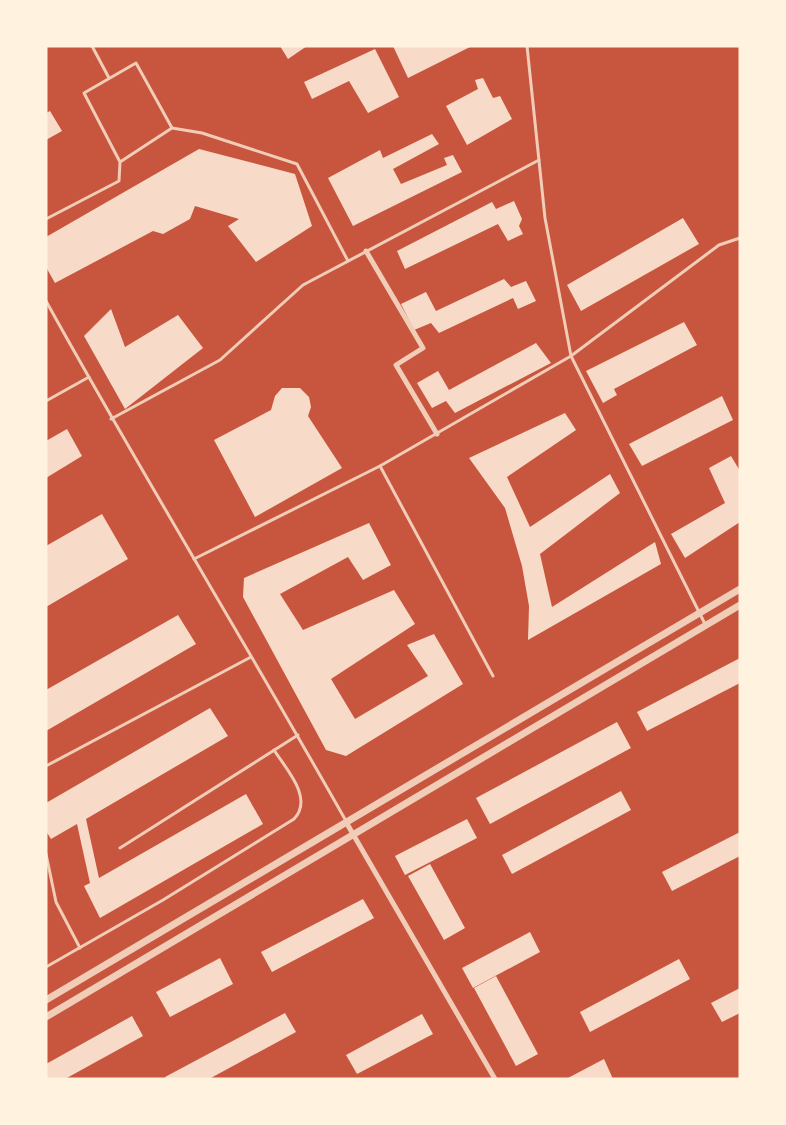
<svg xmlns="http://www.w3.org/2000/svg" width="786" height="1125" viewBox="0 0 786 1125" font-family="Literata,serif">
  <rect width="100%" height="100%" fill="#c8553d"/>
  <g fill="#f7dbc8">
    <path d="M 280,46 L 307,46 L 288,59 Z"/>
    <path d="M 393,46 L 472,46 L 408,78 Z"/>
    <path d="M 375,49 L 399,97 L 368,113 L 349,81 L 312,99 L 304,82 Z"/>
    <path d="M 483,78 L 493,98 L 500,96 L 512,119 L 467,145 L 446,106 L 478,89 L 475,80 Z"/>
    <path d="M 50,111 L 62,131 L 46,140 L 46,113 Z"/>
    <path d="M 432,134 L 439,144 L 393,169 L 401,184 L 447,165 L 444,158 L 453,155 L 462,172 L 353,226 L 328,178 L 380,150 L 383,158 Z"/>
    <path d="M 199,149 L 295,174 L 312,226 L 256,262 L 228,226 L 239,219 L 195,206 L 190,219 L 163,234 L 153,231 L 55,283 L 46,267 L 46,237 Z"/>
    <path d="M 514,201 L 522,219 L 519,226 L 523,234 L 508,241 L 498,224 L 405,269 L 397,251 L 492,202 L 496,209 Z"/>
    <path d="M 683,218 L 699,244 L 581,311 L 567,285 Z"/>
    <path d="M 504,279 L 511,287 L 526,281 L 536,301 L 518,309 L 513,298 L 439,333 L 431,323 L 414,330 L 401,304 L 426,292 L 436,311 Z"/>
    <path d="M 111,309 L 125,347 L 178,315 L 203,348 L 125,409 L 84,336 Z"/>
    <path d="M 684,322 L 697,345 L 614,389 L 617,395 L 603,403 L 586,371 Z"/>
    <path d="M 536,343 L 551,363 L 455,413 L 446,401 L 432,408 L 417,383 L 438,371 L 449,390 Z"/>
    <path d="M 282,388 L 300,388 L 309,397 L 311,407 L 308,416 L 342,468 L 255,517 L 214,440 L 271,410 L 275,396 Z"/>
    <path d="M 722,396 L 733,420 L 642,466 L 629,444 Z"/>
    <path d="M 565,413 L 576,430 L 507,477 L 530,527 L 610,474 L 620,493 L 540,554 L 552,607 L 655,542 L 661,564 L 528,640 L 529,606 L 522,566 L 505,508 L 469,458 Z"/>
    <path d="M 67,429 L 82,456 L 46,478 L 46,441 Z"/>
    <path d="M 731,456 L 740,471 L 740,522 L 685,558 L 671,534 L 725,503 L 709,468 Z"/>
    <path d="M 102,514 L 128,559 L 46,607 L 46,546 Z"/>
    <path d="M 369,523 L 391,565 L 363,580 L 348,557 L 280,594 L 303,630 L 394,590 L 415,624 L 331,679 L 355,719 L 428,676 L 407,645 L 434,634 L 463,684 L 346,756 L 326,750 L 243,597 L 244,578 Z"/>
    <path d="M 178,615 L 196,644 L 46,731 L 46,690 Z"/>
    <path d="M 740,658 L 740,683 L 647,731 L 637,712 Z"/>
    <path d="M 210,708 L 228,736 L 86,819 L 99,878 L 246,794 L 263,824 L 100,918 L 84,886 L 90,883 L 77,824 L 51,839 L 46,831 L 46,803 Z"/>
    <path d="M 617,722 L 631,748 L 490,824 L 476,798 Z"/>
    <path d="M 621,791 L 631,810 L 512,874 L 502,855 Z"/>
    <path d="M 467,819 L 477,838 L 405,875 L 395,856 Z"/>
    <path d="M 740,832 L 740,856 L 672,891 L 662,872 Z"/>
    <path d="M 430,864 L 465,928 L 444,940 L 408,876 Z"/>
    <path d="M 363,899 L 374,918 L 272,972 L 261,952 Z"/>
    <path d="M 530,932 L 540,952 L 473,988 L 462,968 Z"/>
    <path d="M 220,958 L 233,984 L 170,1017 L 156,992 Z"/>
    <path d="M 679,959 L 690,979 L 590,1032 L 580,1012 Z"/>
    <path d="M 496,976 L 538,1054 L 516,1066 L 474,988 Z"/>
    <path d="M 740,988 L 740,1013 L 722,1022 L 711,1003 Z"/>
    <path d="M 285,1013 L 296,1032 L 209,1079 L 166,1079 L 165,1077 Z"/>
    <path d="M 422,1014 L 433,1034 L 357,1074 L 346,1055 Z"/>
    <path d="M 132,1016 L 143,1036 L 65,1079 L 46,1079 L 46,1064 Z"/>
    <path d="M 604,1059 L 613,1079 L 566,1079 Z"/>
  </g>
  <g fill="none" stroke-linecap="round" stroke-linejoin="round">
    <g stroke="#f1ccb7" stroke-width="3">
      <path d="M 92,46 L 109,78"/>
      <path d="M 527,46 L 545,218 L 571,356 L 705,624"/>
      <path d="M 172,128 L 202,133 L 297,164 L 348,261"/>
      <path d="M 46,219 L 119,181 L 120,162 L 84,93 L 136,63 L 172,128 L 120,162"/>
      <path d="M 46,301 C 143,476 248,647 346,821"/>
      <path d="M 46,401 L 89,377"/>
      <path d="M 111,419 L 220,360 L 303,285 L 539,160"/>
      <path d="M 380,466 L 493,676"/>
      <path d="M 194,559 L 380,466 L 571,356 L 719,245 L 740,238"/>
      <path d="M 46,766 L 251,657"/>
      <path d="M 120,848 L 298,735"/>
      <path d="M 46,854 L 56,902 L 80,948"/>
      <path d="M 46,967 L 163,900 L 294,819 C 314,798 286,769 274,750"/>
    </g>
    <g stroke="#f1ccb7" stroke-width="5">
      <path d="M 366,251 L 423,348 L 396,365 L 437,434"/>
      <path d="M 346,822 L 495,1079"/>
    </g>
    <g stroke="#f1ccb7" stroke-width="7">
      <path d="M 46,1000 L 740,589"/>
      <path d="M 46,1017 L 740,605"/>
    </g>
  </g>
  <rect width="786" height="1125" fill="none" stroke="#fff3e0" stroke-width="95"/>
</svg>
